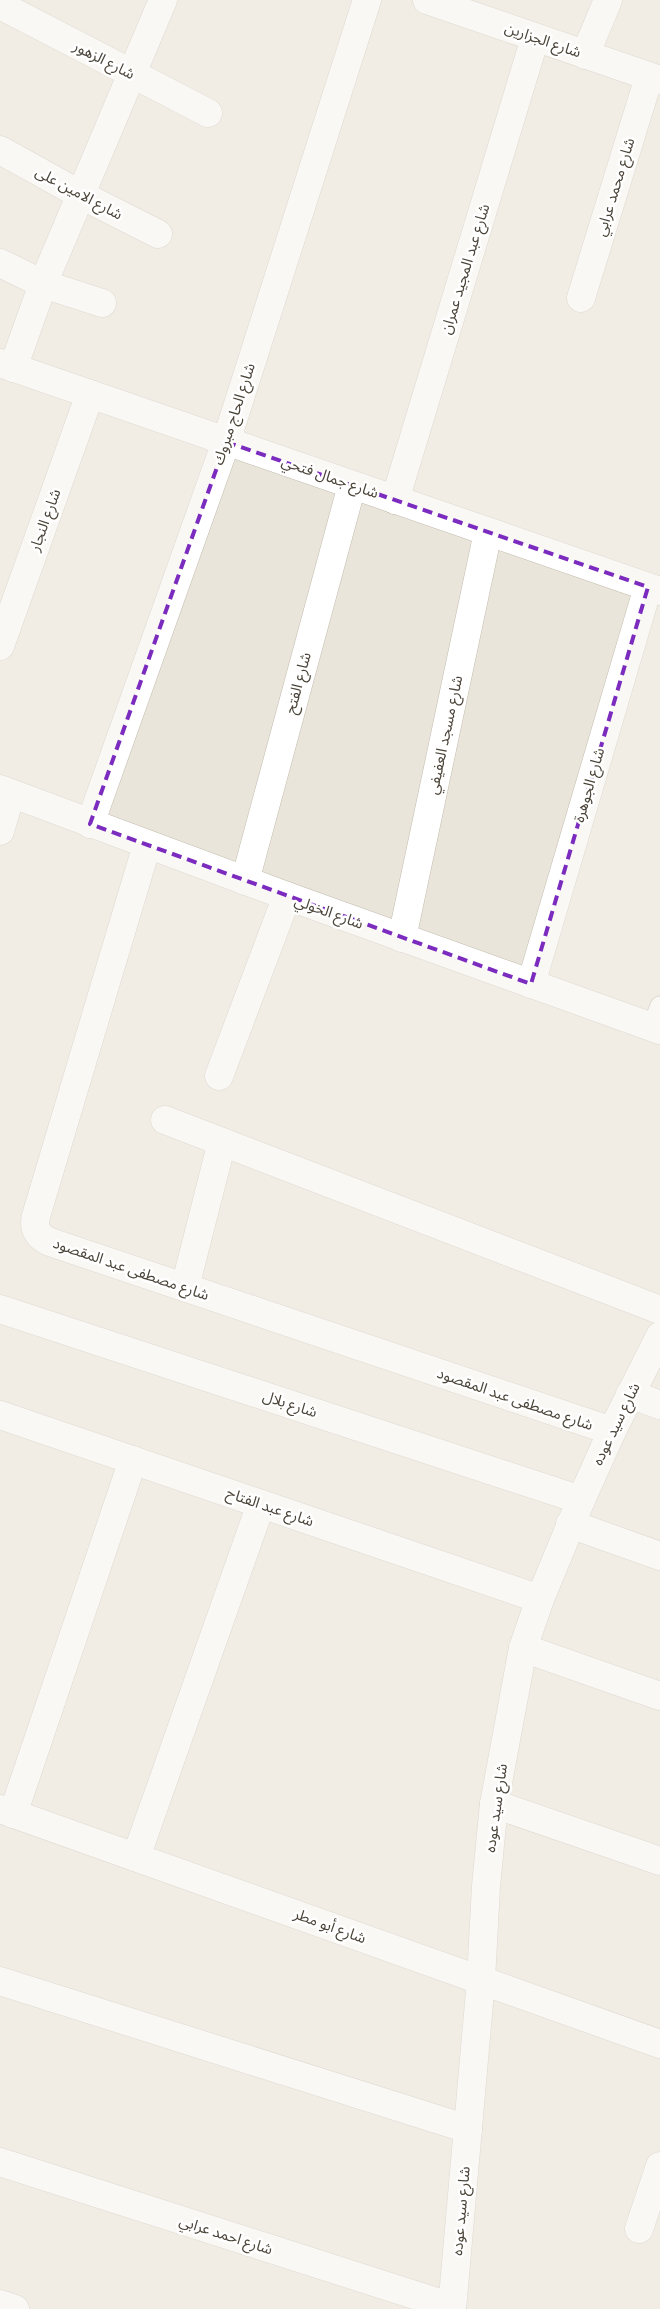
<svg xmlns="http://www.w3.org/2000/svg" width="660" height="2309" viewBox="0 0 660 2309" font-family="'Fira Sans Condensed','Noto Sans Arabic',sans-serif">
  <rect width="100%" height="100%" fill="#f6f3ec"/>
  <rect fill="#eae5da" x="0" y="0" width="660" height="2309"/>
  <g fill="none" stroke-linecap="round" stroke-linejoin="round">
    <defs>
      <path id="service" d="M 652,1027 L 660,1006"/>
      <g id="minor">
        <path d="M 427,0 L 660,80"/>
        <path d="M 0,5 L 208,113"/>
        <path d="M 585,55 L 608,0"/>
        <path d="M 0,150 L 81,195 L 158,234"/>
        <path d="M 0,263 L 43,284 L 102,303"/>
        <path d="M 581,298 L 649,77"/>
        <path d="M 0,363 L 660,591"/>
        <path d="M 13,368 L 43,284 L 163,0"/>
        <path d="M 395,500 L 535,38"/>
        <path d="M 0,646 L 90,394"/>
        <path d="M 0,789 L 287,896 L 660,1030"/>
        <path d="M 90,824 L 226,442 L 367,0"/>
        <path d="M 0,831 L 11,794"/>
        <path d="M 147,845 L 36,1216 C 33,1229 38,1237 50,1242 L 612,1431"/>
        <path d="M 245,881 L 352,485"/>
        <path d="M 402,938 L 488,532"/>
        <path d="M 531,984 L 648,587"/>
        <path d="M 219,1076 L 287,896"/>
        <path d="M 165,1120 L 660,1310"/>
        <path d="M 185,1287 L 222,1142"/>
        <path d="M 0,1309 L 581,1500"/>
        <path d="M 630,1394 L 660,1405"/>
        <path d="M 0,1415 L 540,1599"/>
        <path d="M 570,1524 L 660,1556"/>
        <path d="M 523,1648 L 660,1696"/>
        <path d="M 494,1804 L 660,1861"/>
        <path d="M 0,1809 L 660,2044"/>
        <path d="M 13,1814 L 133,1460"/>
        <path d="M 136,1857 L 261,1504"/>
        <path d="M 0,1981 L 468,2129"/>
        <path d="M 0,2162 L 452,2307"/>
        <path d="M 639,2229 L 660,2166"/>
        <path d="M 0,2304 L 15,2309"/>
        <path d="M 452,2309 L 481,1980 L 486,1886 L 494,1804 L 523,1648 L 540,1599 L 581,1500 L 612,1431 L 660,1336"/>
      </g>
    </defs>
    <use href="#service" stroke="#c2bbae" stroke-width="21"/>
    <use href="#minor" stroke="#c2bbae" stroke-width="29"/>
    <use href="#service" stroke="#fff" stroke-width="19"/>
    <use href="#minor" stroke="#fff" stroke-width="28"/>
  </g>
  <path d="M0 0H660V2309H0ZM 226,442 L 648,587 L 531,984 L 90,824 Z" fill="#f6f3ec" fill-opacity=".55" fill-rule="evenodd"/>
  <path fill="none" stroke="#7b2cbf" stroke-width="4" stroke-dasharray="10 6" stroke-linejoin="round" d="M 226,442 L 648,587 L 531,984 L 90,824 Z"/>
  <g text-anchor="middle" dominant-baseline="central" stroke-width="5" stroke-linejoin="round" paint-order="stroke">
    <g font-size="15" fill="#4b4439" stroke="#fff">
      <text transform="translate(543 40) rotate(19)">شارع الجزارين</text>
      <text transform="translate(104 60) rotate(27)">شارع الزهور</text>
      <text transform="translate(615 187) rotate(-73)">شارع محمد عرابي</text>
      <text transform="translate(79 193) rotate(28)">شارع الامين على</text>
      <text transform="translate(465 269) rotate(-73)">شارع عبد المجيد عمران</text>
      <text transform="translate(234 414) rotate(-72)">شارع الحاج مبروك</text>
      <text transform="translate(330 477) rotate(19)">شارع جمال فتحي</text>
      <text transform="translate(45 520) rotate(-70)">شارع النجار</text>
      <text transform="translate(298 683) rotate(-75)">شارع الفتح</text>
      <text transform="translate(445 735) rotate(-78)">شارع مسجد العفيفي</text>
      <text transform="translate(589 785) rotate(-74)">شارع الجوهرة</text>
      <text transform="translate(329 912) rotate(20)">شارع الخولي</text>
      <text transform="translate(131 1269) rotate(19)">شارع مصطفى عبد المقصود</text>
      <text transform="translate(515 1399) rotate(19)">شارع مصطفى عبد المقصود</text>
      <text transform="translate(290 1404) rotate(18)">شارع بلال</text>
      <text transform="translate(616 1424) rotate(-64)">شارع سيد عوده</text>
      <text transform="translate(270 1507) rotate(19)">شارع عبد الفتاح</text>
      <text transform="translate(496 1808) rotate(-82)">شارع سيد عوده</text>
      <text transform="translate(330 1926) rotate(20)">شارع أبو مطر</text>
      <text transform="translate(461 2211) rotate(-85)">شارع سيد عوده</text>
      <text transform="translate(226 2235) rotate(18)">شارع احمد عرابي</text>
    </g>
  </g>
</svg>
